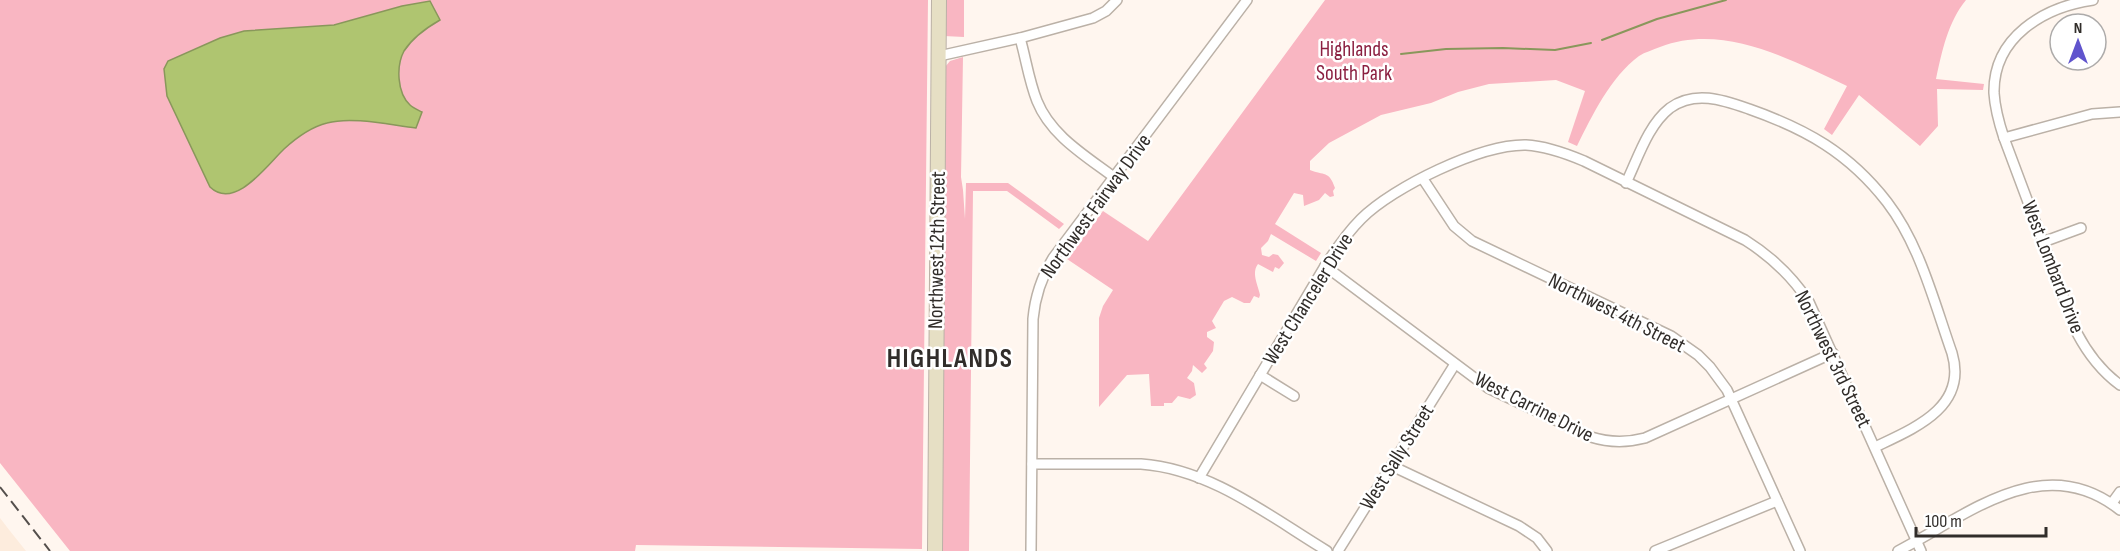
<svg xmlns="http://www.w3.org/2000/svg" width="2120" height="551" viewBox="0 0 2120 551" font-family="'Sofia Sans Condensed',sans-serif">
  <rect width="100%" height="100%" fill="#fff6ef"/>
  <path fill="#fdecdd" d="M 0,518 L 10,531 L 26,551 L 0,551 Z"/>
  <g fill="#f9b6c2">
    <path d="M 0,0 L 928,0 L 922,549 L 636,545 L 635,551 L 70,551 L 0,463 Z"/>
    <path d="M 944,0 L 964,0 L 964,37 L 944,36 Z"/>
    <path d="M 1325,0 L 1966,0 C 1948,22 1942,51 1936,79 L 1984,84 L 1983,90 L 1937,89 L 1938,126 L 1920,146 L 1859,95 L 1832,135 L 1824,129 L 1847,86 C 1789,59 1724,23 1660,47 C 1653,50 1645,52 1639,56 C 1610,78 1593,114 1577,146 L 1568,142 L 1585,91 L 1556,80 L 1489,84 L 1458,92 L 1431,103 L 1381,115 L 1329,143 L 1310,161 L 1310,170 C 1324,176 1329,170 1335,188 L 1333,191 L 1334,196 L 1330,197 L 1325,193 L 1319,200 L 1304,206 L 1303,195 L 1294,193 L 1275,224 L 1321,253 L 1316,261 L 1271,234 L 1268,241 L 1261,248 L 1262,255 L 1269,257 L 1273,254 L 1278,255 L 1284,263 L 1279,269 L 1275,267 L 1273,272 L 1258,264 C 1251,273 1258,285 1260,295 L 1259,298 L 1254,296 L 1250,303 L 1244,303 L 1232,297 L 1224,301 L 1212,321 L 1216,328 L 1207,332 L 1207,337 L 1214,342 L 1213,351 L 1204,364 L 1207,368 L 1202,373 L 1193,365 L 1192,371 L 1187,378 L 1194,383 L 1196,395 L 1190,399 L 1178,396 L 1172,403 L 1164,403 L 1164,406 L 1151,406 L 1149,374 L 1127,375 L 1099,407 L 1099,318 L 1103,306 L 1113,290 L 1067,259 L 1103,211 L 1148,241 Z"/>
    <path d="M 963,57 L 961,177 L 963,190 L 965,219 L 966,183 L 1008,183 L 1064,224 L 1059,229 L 1007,191 L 973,191 L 969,551 L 940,551 L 945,67 L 950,61 Z"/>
  </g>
  <path fill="#afc570" stroke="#89975b" stroke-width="1.5" d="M 430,1 L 440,20 C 426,28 413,37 404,51 C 396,66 397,93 410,105 C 413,108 418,110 422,112 L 416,128 C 390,125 352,116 327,123 C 311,127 296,138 284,149 C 268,164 235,211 210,187 L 167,96 L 164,69 L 168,61 L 220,38 L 244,31 L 334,25 L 402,6 Z"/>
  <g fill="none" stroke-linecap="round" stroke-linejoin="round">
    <g stroke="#89975b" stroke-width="2">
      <path d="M 1602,40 L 1657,19 L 1726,0"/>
      <path d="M 1401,54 L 1446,49 L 1503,48 L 1555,50 L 1591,43"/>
    </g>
    <defs>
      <g id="minor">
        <path d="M 2093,0 C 2044,7 1993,37 1994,93 C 1995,109 1999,123 2004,138 L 2077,333 C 2088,354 2101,371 2120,385"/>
        <path d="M 1020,38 C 1026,59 1029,81 1037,101 C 1051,136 1086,156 1115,178"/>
        <path d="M 939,56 L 1020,38 L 1093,18 L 1106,11 L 1117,0"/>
        <path d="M 2004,138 L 2092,114 L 2120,112"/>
        <path d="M 1423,179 L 1454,226 L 1472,241 L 1671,336 L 1698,355 L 1710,367 L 1727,390 L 1800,551"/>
        <path d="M 1626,183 C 1638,158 1648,125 1670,108 C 1695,90 1723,100 1749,109 C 1806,129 1849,153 1887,202 C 1920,245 1934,302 1952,353 C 1968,407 1915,428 1875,447"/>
        <path d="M 2043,242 L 2081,228"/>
        <path d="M 1325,266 L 1488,388 L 1591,437 C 1610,443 1626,443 1645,438 L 1833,353"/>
        <path d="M 1260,375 L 1294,396"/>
        <path d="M 1032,464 L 1141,464 C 1211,469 1269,516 1327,551"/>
        <path d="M 1392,466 L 1519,526 L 1537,538 L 1547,551"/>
        <path d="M 1199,478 L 1325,266 C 1336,249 1347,233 1361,219 C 1393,187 1481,144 1526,145 C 1546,146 1565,153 1584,161 L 1745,240 C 1772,257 1792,276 1809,302 L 1921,551"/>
        <path d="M 2112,503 L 2120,492"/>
        <path d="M 1031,551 L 1033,319 C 1035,296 1041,278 1053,258 L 1247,0"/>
        <path d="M 1338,551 L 1455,364"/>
        <path d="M 1655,551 L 1777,501"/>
        <path d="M 1898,551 C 1968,515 2043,449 2120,510"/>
      </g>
      <path id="secondary" d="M 935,551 L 939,0"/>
    </defs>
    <use href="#minor" stroke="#bbb1a7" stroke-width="12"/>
    <use href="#secondary" stroke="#bbb1a7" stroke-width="16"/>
    <use href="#minor" stroke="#fff" stroke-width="9"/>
    <use href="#secondary" stroke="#e6dfc4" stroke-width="14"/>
    <path stroke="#544f4c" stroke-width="2" stroke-dasharray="12 6" stroke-linecap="butt" d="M 0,487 L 50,551"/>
  </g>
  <g text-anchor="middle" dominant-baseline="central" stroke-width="5" stroke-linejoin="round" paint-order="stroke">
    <g font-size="21" fill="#8b2041" stroke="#fff">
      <text x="1354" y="49">Highlands<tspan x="1354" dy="24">South Park</tspan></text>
    </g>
    <g font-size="21" fill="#312d2a" stroke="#fff">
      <text transform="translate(1096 206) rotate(-54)">Northwest Fairway Drive</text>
      <text transform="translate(937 250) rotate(-89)">Northwest 12th Street</text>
      <text transform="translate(2053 267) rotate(69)">West Lombard Drive</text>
      <text transform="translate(1308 299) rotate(-58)">West Chanceler Drive</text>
      <text transform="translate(1617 313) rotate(27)">Northwest 4th Street</text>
      <text transform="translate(1833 359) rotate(64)">Northwest 3rd Street</text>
      <text transform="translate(1534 407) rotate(27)">West Carrine Drive</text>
      <text transform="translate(1397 457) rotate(-58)">West Sally Street</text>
    </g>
    <g font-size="27" font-weight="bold" letter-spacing="1.5" fill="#312d2a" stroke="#fff">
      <text x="950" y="359">HIGHLANDS</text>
    </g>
  </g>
  <g transform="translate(2078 42)"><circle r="28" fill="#ffffff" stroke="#adabaa" stroke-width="1.5"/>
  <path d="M0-4.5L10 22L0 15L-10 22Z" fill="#6054cd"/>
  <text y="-9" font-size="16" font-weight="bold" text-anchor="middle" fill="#312d2a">N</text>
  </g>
  <path d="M1916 527v9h130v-9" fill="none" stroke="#312d2a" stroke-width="3"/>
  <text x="1925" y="527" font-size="18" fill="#312d2a" stroke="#ffffff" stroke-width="4.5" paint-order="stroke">100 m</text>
</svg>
